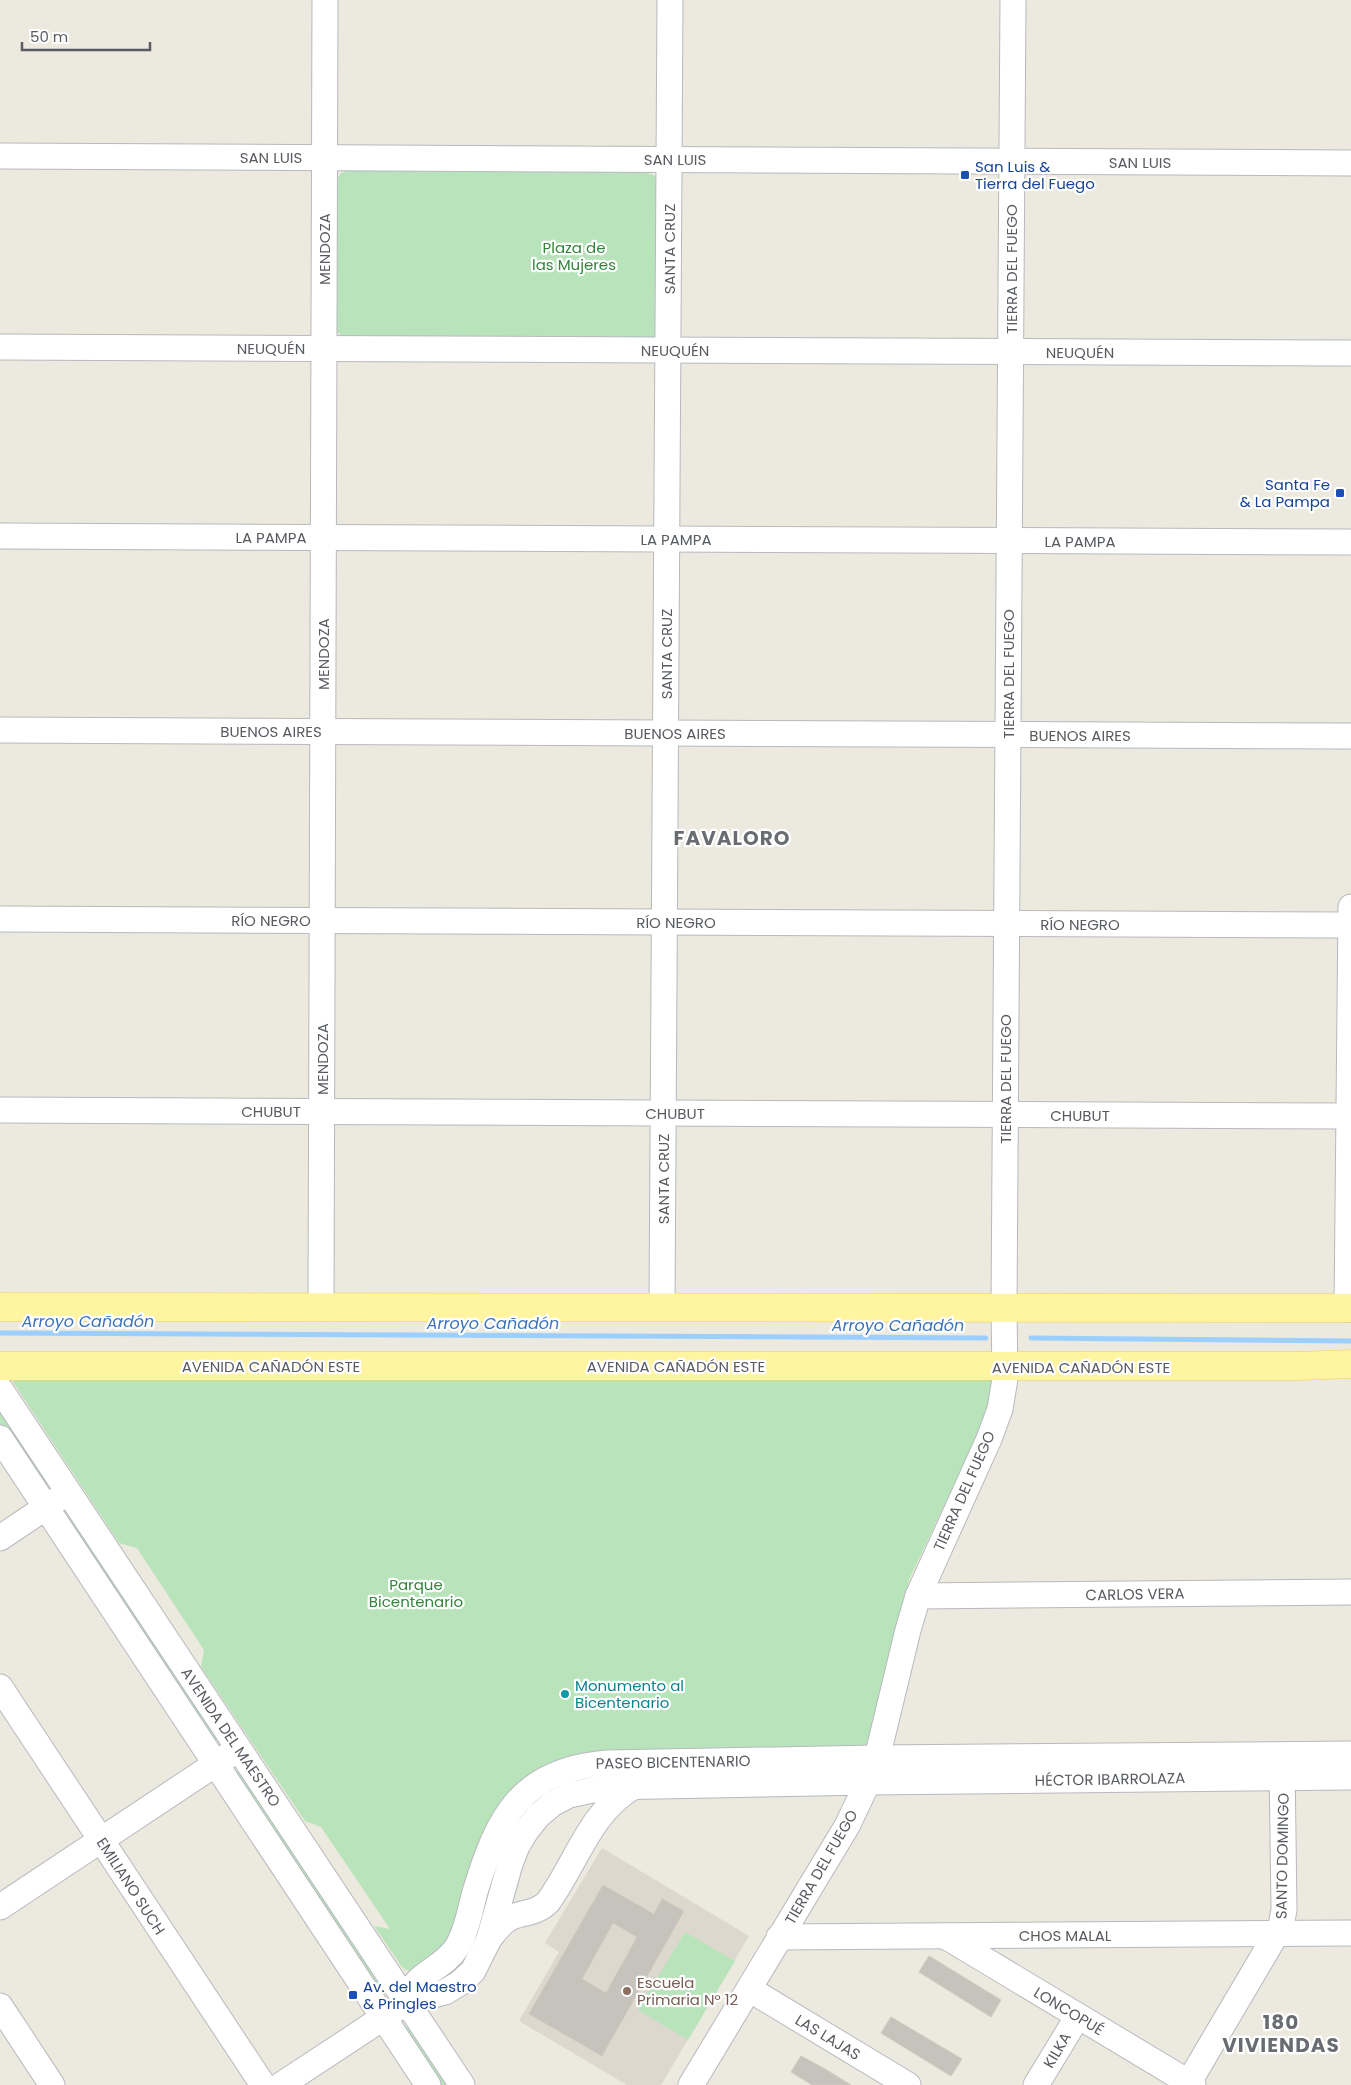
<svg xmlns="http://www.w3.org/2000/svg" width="1351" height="2085" viewBox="0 0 1351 2085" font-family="Poppins,sans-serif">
  <rect width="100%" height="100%" fill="#ece9de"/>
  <path fill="#dcd8cd" d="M 602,1848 L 749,1936 L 661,2085 L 627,2085 L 519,2021 L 559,1952 L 545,1943 Z"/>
  <g fill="#b9e4bb">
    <path d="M 351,169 L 643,172 L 654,175 L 657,179 L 657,335 L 654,338 L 344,337 L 336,331 L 335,182 L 341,173 Z"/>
    <path d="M 991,1378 L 994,1387 L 983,1423 L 909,1580 L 866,1748 L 536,1776 L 453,1939 L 412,1973 L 402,1967 L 374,1926 L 390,1929 L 321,1827 L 305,1821 L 201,1667 L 204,1650 L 137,1548 L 119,1543 L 13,1382 L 14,1379 Z"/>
    <path d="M 0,1399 L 49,1484 L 45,1486 L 0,1428 Z"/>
    <path d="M 70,1515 L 219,1738 L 214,1741 L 66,1519 Z"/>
    <path d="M 239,1770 L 387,1993 L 383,1996 L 235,1774 Z"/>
    <path d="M 685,1932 L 735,1961 L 688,2040 L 638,2010 Z"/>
    <path d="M 408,2025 L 455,2085 L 435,2085 L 404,2029 Z"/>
  </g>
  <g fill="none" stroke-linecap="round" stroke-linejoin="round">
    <g stroke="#9bcfff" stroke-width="5">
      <path d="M 0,1333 L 986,1338"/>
      <path d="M 1031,1338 L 1351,1341"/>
    </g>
  </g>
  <g fill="#c6c3bc" stroke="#d0cbbd" fill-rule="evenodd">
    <path d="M 603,1885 L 654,1914 L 662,1899 L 684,1911 L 602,2056 L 529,2014 ZM 613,1923 L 637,1937 L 606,1993 L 582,1979 Z"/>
    <path d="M 929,1956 L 1001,2000 L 991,2017 L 919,1972 Z"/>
    <path d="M 891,2017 L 962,2059 L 951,2076 L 881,2033 Z"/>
    <path d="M 801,2056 L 825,2069 L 851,2085 L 812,2085 L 791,2072 Z"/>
  </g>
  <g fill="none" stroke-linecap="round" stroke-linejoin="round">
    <defs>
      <g id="minor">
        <path d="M 0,156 L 1351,163"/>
        <path d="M 0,347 L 1351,353"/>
        <path d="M 0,536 L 1351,542"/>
        <path d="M 0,730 L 1351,736"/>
        <path d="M 0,919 L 1351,925"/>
        <path d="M 0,1110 L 1351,1116"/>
        <path d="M 321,1307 L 325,0"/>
        <path d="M 662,1308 L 670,0"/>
        <path d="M 1347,1309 L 1351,907"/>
        <path d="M 0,1389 L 462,2085"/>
        <path d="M 0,1438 L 428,2085"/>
        <path d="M 0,1538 L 58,1499"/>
        <path d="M 918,1596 L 1351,1592"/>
        <path d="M 0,1687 L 263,2085"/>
        <path d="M 0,1907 L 229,1755"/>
        <path d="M 945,1936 L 1193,2085"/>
        <path d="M 779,1937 L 1351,1933"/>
        <path d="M 489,1939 C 496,1930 502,1921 512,1917 C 525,1912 537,1913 548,1902 C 577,1862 589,1813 633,1787"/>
        <path d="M 749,1989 L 908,2085"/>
        <path d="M 407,2002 C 410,1995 412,1987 417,1982 C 430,1969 447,1963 457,1947 C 467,1931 470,1910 475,1892 C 498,1816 521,1770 607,1763 L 877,1758 L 1351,1754"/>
        <path d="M 0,2006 L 52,2085"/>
        <path d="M 1189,2082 L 1281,1926 L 1284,1910 L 1282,1762"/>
        <path d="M 281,2085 L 407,2002 L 445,1992 L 460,1983 L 473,1971 L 489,1939 L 510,1864 L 517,1846 L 526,1831 L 538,1816 L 552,1804 L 569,1795 L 607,1787 L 868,1782 L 1351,1777"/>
        <path d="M 691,2085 L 847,1826 L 868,1782 L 877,1758 L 908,1630 L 918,1596 L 989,1439 L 1000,1409 L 1005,1379 L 1004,1308 L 1013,0"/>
        <path d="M 1036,2085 L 1078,2016"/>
      </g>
      <g id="major">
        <path d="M 0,1307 L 1351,1308"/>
        <path d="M 0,1366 L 1299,1366 L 1351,1364"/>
      </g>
    </defs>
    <use href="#minor" stroke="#b7b9be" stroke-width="27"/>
    <use href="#major" stroke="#f4cd4f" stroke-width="29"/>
    <use href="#minor" stroke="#fff" stroke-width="25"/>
    <use href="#major" stroke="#fff4a0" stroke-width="28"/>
  </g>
  <g fill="#1a4fb4" stroke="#fff" stroke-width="2">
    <rect x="960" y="170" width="10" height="10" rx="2.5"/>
    <rect x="1335" y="488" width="10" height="10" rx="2.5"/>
    <rect x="348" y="1990" width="10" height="10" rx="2.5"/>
  </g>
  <circle fill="#0f9aa8" stroke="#fff" stroke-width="2" cx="565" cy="1694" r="5"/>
  <circle fill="#8d6e63" stroke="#fff" stroke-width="2" cx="627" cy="1991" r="5"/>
  <g text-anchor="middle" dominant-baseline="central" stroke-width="4.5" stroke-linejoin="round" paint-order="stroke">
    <g font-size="15" fill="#585b60" stroke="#fff">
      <text x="271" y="157">SAN LUIS</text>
      <text x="675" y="159">SAN LUIS</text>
      <text x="1140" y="162">SAN LUIS</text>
      <text transform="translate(324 249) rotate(-90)">MENDOZA</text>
      <text transform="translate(669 249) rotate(-90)">SANTA CRUZ</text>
      <text transform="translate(1011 269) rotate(-90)">TIERRA DEL FUEGO</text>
      <text x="271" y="348">NEUQUÉN</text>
      <text x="675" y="350">NEUQUÉN</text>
      <text x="1080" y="352">NEUQUÉN</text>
      <text x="271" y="537">LA PAMPA</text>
      <text x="676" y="539">LA PAMPA</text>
      <text x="1080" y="541">LA PAMPA</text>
      <text transform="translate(323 654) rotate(-90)">MENDOZA</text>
      <text transform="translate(666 654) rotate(-90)">SANTA CRUZ</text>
      <text transform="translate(1008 674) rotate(-90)">TIERRA DEL FUEGO</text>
      <text x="271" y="731">BUENOS AIRES</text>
      <text x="675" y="733">BUENOS AIRES</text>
      <text x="1080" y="735">BUENOS AIRES</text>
      <text x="271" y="920">RÍO NEGRO</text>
      <text x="676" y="922">RÍO NEGRO</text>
      <text x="1080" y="924">RÍO NEGRO</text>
      <text transform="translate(322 1059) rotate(-90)">MENDOZA</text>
      <text transform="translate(1005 1079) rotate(-90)">TIERRA DEL FUEGO</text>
      <text x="271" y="1111">CHUBUT</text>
      <text x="675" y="1113">CHUBUT</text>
      <text x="1080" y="1115">CHUBUT</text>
      <text transform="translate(663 1179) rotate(-90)">SANTA CRUZ</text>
      <text x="271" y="1366">AVENIDA CAÑADÓN ESTE</text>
      <text x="676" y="1366">AVENIDA CAÑADÓN ESTE</text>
      <text x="1081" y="1367">AVENIDA CAÑADÓN ESTE</text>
      <text transform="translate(964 1491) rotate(-66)">TIERRA DEL FUEGO</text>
      <text transform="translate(1135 1594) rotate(-1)">CARLOS VERA</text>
      <text transform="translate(231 1737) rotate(56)">AVENIDA DEL MAESTRO</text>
      <text transform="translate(673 1762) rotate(-1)">PASEO BICENTENARIO</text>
      <text transform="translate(1110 1779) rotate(-1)">HÉCTOR IBARROLAZA</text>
      <text transform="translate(1282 1856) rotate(-89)">SANTO DOMINGO</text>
      <text transform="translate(821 1867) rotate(-60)">TIERRA DEL FUEGO</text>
      <text transform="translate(131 1886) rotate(57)">EMILIANO SUCH</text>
      <text x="1065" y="1935">CHOS MALAL</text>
      <text transform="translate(1069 2011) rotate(31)">LONCOPUÉ</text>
      <text transform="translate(828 2037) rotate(31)">LAS LAJAS</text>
      <text transform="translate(1057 2050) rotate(-59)">KILKA</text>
    </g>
    <g font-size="15" fill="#164399" stroke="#fff" text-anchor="start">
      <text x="975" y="166">San Luis &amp;<tspan x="975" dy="17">Tierra del Fuego</tspan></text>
      <text x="1330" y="484" text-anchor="end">Santa Fe<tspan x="1330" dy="17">&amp; La Pampa</tspan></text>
      <text x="363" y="1986">Av. del Maestro<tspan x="363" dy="17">&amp; Pringles</tspan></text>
    </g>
    <g font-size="15" fill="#32853a" stroke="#fff">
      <text x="574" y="247">Plaza de<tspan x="574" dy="17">las Mujeres</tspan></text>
      <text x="416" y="1584">Parque<tspan x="416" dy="17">Bicentenario</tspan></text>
    </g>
    <g font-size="15" fill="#0d838f" stroke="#fff" text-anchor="start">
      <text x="575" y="1685">Monumento al<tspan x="575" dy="17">Bicentenario</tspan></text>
    </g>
    <g font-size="15" fill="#785e54" stroke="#fff" text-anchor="start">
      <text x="637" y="1982">Escuela<tspan x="637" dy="17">Primaria N° 12</tspan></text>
    </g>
    <g font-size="16" font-style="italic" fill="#3a73bb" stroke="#fff">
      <text x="88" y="1321">Arroyo Cañadón</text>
      <text x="493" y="1323">Arroyo Cañadón</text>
      <text x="898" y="1325">Arroyo Cañadón</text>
    </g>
    <g font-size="20" font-weight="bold" letter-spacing="1" fill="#696d72" stroke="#fff">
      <text x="732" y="838">FAVALORO</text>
      <text x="1281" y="2022">180<tspan x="1281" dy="23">VIVIENDAS</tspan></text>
    </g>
  </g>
  <path d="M22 42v8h128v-8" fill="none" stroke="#585b60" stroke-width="2.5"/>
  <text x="30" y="42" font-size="15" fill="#585b60" stroke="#ffffff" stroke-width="4" paint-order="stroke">50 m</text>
</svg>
